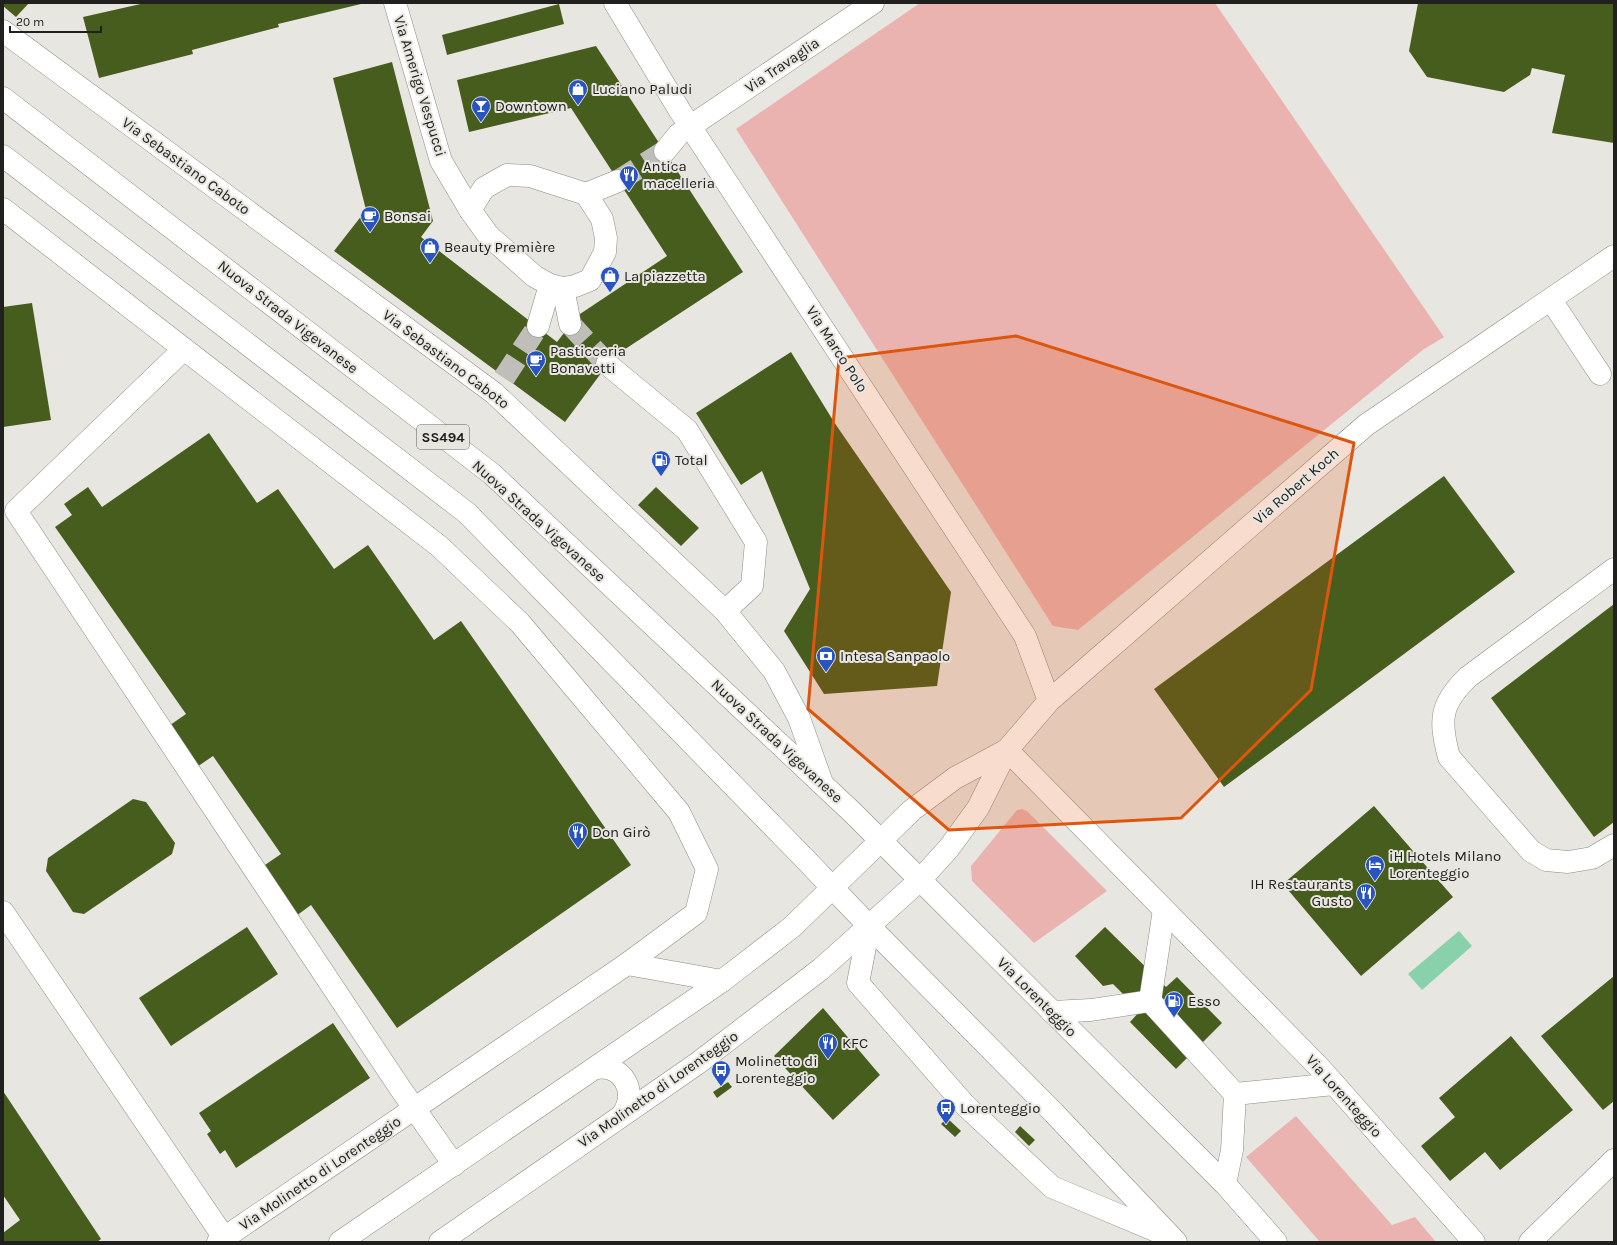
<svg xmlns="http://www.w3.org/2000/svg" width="1617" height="1245" viewBox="0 0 1617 1245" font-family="Karla,sans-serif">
  <rect width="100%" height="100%" fill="#e8e6e0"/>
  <g fill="#eab3b0">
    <path d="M 920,3 L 1215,3 L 1444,337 L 1424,349 L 1078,630 L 1053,626 L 736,129 Z"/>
    <path d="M 1022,809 L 1027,811 L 1107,891 L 1034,943 L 972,881 L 971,866 L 1017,810 Z"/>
    <path d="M 1296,1116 L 1392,1225 L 1415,1217 L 1436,1242 L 1320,1242 L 1246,1157 Z"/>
  </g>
  <path fill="#88d1ab" d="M 1459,931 L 1472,946 L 1422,990 L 1408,974 Z"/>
  <g fill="#475d1e">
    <path d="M 3,3 L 29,3 L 16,17 L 3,6 Z"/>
    <path d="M 145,3 L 361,3 L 361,4 L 278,24 L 279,27 L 192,50 L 193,54 L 99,78 L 83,17 Z"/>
    <path d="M 1418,3 L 1614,3 L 1614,143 L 1552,133 L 1565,75 L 1532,68 L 1530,75 L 1504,92 L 1427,77 L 1409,51 Z"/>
    <path d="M 559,4 L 564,24 L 447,55 L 442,35 Z"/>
    <path d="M 596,46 L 743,272 L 613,357 L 565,422 L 334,251 L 366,210 L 333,78 L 392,62 L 433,221 L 421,237 L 557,342 L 577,316 L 667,256 L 571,108 L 469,132 L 457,80 Z"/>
    <path d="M 32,303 L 51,420 L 3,427 L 3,307 Z"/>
    <path d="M 791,352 L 834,422 L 951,592 L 937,686 L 824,694 L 784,631 L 810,589 L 762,471 L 741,485 L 696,413 Z"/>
    <path d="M 209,433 L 257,503 L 278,489 L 334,569 L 368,545 L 434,640 L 461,621 L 631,865 L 397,1028 L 311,905 L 296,916 L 262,867 L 281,854 L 213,756 L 191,771 L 163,730 L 186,714 L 55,527 L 72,515 L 64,504 L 88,487 L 102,507 Z"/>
    <path d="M 1444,476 L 1515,572 L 1224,787 L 1154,689 Z"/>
    <path d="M 656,487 L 699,528 L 681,546 L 638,505 Z"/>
    <path d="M 1614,604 L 1614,822 L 1594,837 L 1491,698 Z"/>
    <path d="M 133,799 L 146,802 L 175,843 L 172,854 L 84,914 L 73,912 L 46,871 L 48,858 Z"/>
    <path d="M 1374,806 L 1453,897 L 1361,976 L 1283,884 Z"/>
    <path d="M 247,927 L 278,974 L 171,1046 L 139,998 Z"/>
    <path d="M 1105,927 L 1166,987 L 1177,977 L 1222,1023 L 1176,1069 L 1130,1022 L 1140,1011 L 1113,984 L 1103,986 L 1075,956 Z"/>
    <path d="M 1614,976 L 1614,1101 L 1603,1110 L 1541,1036 Z"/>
    <path d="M 823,1008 L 880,1075 L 833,1120 L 774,1056 Z"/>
    <path d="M 333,1023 L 370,1078 L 236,1168 L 225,1150 L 220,1154 L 207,1134 L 211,1131 L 199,1113 Z"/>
    <path d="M 1511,1036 L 1573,1110 L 1500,1170 L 1485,1152 L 1450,1181 L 1421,1146 L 1455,1117 L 1439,1098 Z"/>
    <path d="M 728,1082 L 732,1087 L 717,1098 L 713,1092 Z"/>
    <path d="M 3,1091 L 101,1239 L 97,1242 L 3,1242 L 3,1233 L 20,1220 L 3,1195 Z"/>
    <path d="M 947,1118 L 961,1131 L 955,1137 L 941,1124 Z"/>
    <path d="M 1020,1126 L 1035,1140 L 1029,1146 L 1015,1132 Z"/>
  </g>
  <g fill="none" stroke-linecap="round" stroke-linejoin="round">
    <g stroke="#c0beb9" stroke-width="22" stroke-dasharray="22 11" stroke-linecap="butt">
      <path d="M 618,181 L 665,151"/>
      <path d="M 570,324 L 607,364"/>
      <path d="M 504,378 L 538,326"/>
    </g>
    <defs>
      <g id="minor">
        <path d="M 395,3 L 441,161 L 470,210"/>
        <path d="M 615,3 L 680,111 L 1025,636 L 1049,701"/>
        <path d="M 3,31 L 494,393 L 725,611 L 774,671 L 799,718 L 822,783"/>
        <path d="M 665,151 L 679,134 L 873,3"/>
        <path d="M 507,175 L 530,176 L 586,194 L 602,219 L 606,238 L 605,252 L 590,280 L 575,286 L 563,288 L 550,285 L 534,276 L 488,235 L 470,210 L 484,188 Z"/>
        <path d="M 586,194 L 618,181"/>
        <path d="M 3,209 L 439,546 L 520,623 L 679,812 L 707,869 L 696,913 L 627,964 L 218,1242"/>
        <path d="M 563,288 L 570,324"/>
        <path d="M 1551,300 L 1600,374"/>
        <path d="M 538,326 L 550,285"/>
        <path d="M 184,349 L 16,511 L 400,1088 L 454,1165"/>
        <path d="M 607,364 L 687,430 L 756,542 L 752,586 L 725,611"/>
        <path d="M 1614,569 L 1468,677 C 1440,704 1439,720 1449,757 L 1531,851 L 1546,860 L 1568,862 L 1592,858 L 1614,845"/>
        <path d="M 1007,750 L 1320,1068 L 1474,1242"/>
        <path d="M 1164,910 L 1150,1001 L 1235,1094"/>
        <path d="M 3,912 L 227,1242"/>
        <path d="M 869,926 L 858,983 L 965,1105 L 1052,1187 L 1171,1237"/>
        <path d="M 627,964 L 722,981"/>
        <path d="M 1052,1012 L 1091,1010 L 1150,1001"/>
        <path d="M 596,1068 C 623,1064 638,1092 623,1114"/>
        <path d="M 1225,1184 L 1232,1150 L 1235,1094 L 1334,1084"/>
        <path d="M 340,1242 L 722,981 L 792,927 L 912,810 L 955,778 L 1007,750"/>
        <path d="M 440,1242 L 698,1063 L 821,969 L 869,926 L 920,880 L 949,848 L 978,808 L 1007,750 L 1049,701 L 1366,425 L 1614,256"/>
        <path d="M 1530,1242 L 1614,1160"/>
      </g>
      <g id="major">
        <path d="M 3,98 L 492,474 L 852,812 L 1225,1184 L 1276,1242"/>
        <path d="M 3,156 L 467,513 L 805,859 L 869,926 L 1054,1113 L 1176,1242"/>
      </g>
    </defs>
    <use href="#minor" stroke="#8d8b86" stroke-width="23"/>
    <use href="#major" stroke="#8d8b86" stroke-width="23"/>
    <use href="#minor" stroke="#fff" stroke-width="22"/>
    <use href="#major" stroke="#fff" stroke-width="22"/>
  </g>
  <path fill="#de560d" fill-opacity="0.2" stroke="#de560d" stroke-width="3" stroke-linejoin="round" d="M 1016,336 L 1354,443 L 1311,690 L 1181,818 L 949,830 L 808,709 L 839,358 Z"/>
  <defs>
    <symbol id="shop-pin" viewBox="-11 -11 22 30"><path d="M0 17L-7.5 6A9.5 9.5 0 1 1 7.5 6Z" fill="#2854c3" stroke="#e8e6e0"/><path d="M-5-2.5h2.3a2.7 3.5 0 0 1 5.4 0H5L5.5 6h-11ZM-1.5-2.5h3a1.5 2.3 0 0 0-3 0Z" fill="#fff"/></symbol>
    <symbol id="bar-pin" viewBox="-11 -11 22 30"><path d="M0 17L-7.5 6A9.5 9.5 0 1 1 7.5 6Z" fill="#2854c3" stroke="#e8e6e0"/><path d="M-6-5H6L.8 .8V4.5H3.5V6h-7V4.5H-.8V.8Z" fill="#fff"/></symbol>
    <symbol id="restaurant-pin" viewBox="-11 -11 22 30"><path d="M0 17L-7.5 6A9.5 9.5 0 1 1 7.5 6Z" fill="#2854c3" stroke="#e8e6e0"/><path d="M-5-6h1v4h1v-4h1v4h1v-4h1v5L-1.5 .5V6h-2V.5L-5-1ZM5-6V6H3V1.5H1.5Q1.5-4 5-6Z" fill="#fff"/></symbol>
    <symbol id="cafe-pin" viewBox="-11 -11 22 30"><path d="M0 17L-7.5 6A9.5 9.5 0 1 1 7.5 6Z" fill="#2854c3" stroke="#e8e6e0"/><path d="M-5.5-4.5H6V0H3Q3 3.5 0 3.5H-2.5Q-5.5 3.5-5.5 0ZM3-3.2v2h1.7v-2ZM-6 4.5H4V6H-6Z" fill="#fff"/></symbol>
    <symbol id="fuel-pin" viewBox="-11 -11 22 30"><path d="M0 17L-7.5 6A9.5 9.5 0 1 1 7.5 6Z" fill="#2854c3" stroke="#e8e6e0"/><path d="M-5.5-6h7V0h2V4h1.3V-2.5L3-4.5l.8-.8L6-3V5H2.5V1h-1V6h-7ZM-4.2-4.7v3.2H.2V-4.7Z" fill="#fff"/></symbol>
    <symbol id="bank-pin" viewBox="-11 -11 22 30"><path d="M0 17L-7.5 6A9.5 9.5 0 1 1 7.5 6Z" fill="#2854c3" stroke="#e8e6e0"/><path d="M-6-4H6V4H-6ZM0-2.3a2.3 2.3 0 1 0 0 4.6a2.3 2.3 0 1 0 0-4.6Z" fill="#fff"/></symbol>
    <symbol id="hotel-pin" viewBox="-11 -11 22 30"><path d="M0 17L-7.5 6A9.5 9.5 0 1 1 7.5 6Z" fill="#2854c3" stroke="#e8e6e0"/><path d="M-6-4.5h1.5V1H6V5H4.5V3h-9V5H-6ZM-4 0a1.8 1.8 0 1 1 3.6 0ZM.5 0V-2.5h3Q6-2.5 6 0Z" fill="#fff"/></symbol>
    <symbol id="bus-pin" viewBox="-11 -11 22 30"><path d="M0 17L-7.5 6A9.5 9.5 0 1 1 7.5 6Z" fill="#2854c3" stroke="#e8e6e0"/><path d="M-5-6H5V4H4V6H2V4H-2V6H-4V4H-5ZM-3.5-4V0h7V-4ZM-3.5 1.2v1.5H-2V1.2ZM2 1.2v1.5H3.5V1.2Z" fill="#fff"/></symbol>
  </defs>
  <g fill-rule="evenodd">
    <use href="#shop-pin" x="567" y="78" width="22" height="30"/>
    <use href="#bar-pin" x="470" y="95" width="22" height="30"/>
    <use href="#restaurant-pin" x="618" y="164" width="22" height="30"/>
    <use href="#cafe-pin" x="359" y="205" width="22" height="30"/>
    <use href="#shop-pin" x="419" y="236" width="22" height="30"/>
    <use href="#shop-pin" x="599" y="265" width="22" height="30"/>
    <use href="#cafe-pin" x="525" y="349" width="22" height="30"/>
    <use href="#fuel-pin" x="650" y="449" width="22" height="30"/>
    <use href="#bank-pin" x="815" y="645" width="22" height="30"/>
    <use href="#restaurant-pin" x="567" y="821" width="22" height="30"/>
    <use href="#hotel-pin" x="1364" y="854" width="22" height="30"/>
    <use href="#restaurant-pin" x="1355" y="882" width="22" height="30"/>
    <use href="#fuel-pin" x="1163" y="990" width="22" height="30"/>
    <use href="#restaurant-pin" x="817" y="1032" width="22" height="30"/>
    <use href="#bus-pin" x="710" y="1059" width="22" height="30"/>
    <use href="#bus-pin" x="935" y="1097" width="22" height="30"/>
  </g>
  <g text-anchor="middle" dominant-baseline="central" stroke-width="4" stroke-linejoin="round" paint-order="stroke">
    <rect fill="#e8e6e0" stroke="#5c5b58" stroke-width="1" x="417" y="425" width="52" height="24" rx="3"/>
    <g font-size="14" font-weight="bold" fill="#20201e">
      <text x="443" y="437">SS494</text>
    </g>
    <g font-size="15" fill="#20201e" stroke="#e8e6e0">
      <text transform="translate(782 65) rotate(-34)">Via Travaglia</text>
      <text transform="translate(420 86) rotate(73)">Via Amerigo Vespucci</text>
      <text transform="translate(186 166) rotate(36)">Via Sebastiano Caboto</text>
      <text transform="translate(288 317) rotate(38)">Nuova Strada Vigevanese</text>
      <text transform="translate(837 349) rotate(57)">Via Marco Polo</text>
      <text transform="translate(446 359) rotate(37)">Via Sebastiano Caboto</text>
      <text transform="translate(1296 486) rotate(-41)">Via Robert Koch</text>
      <text transform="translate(539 521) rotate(42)">Nuova Strada Vigevanese</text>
      <text transform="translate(777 741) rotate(43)">Nuova Strada Vigevanese</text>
      <text transform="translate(1037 997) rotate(45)">Via Lorenteggio</text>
      <text transform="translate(658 1089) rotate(-35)">Via Molinetto di Lorenteggio</text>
      <text transform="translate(1344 1096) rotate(48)">Via Lorenteggio</text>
      <text transform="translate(320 1173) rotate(-34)">Via Molinetto di Lorenteggio</text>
    </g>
    <g font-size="15" fill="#20201e" stroke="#e8e6e0" text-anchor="start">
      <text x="592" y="89">Luciano Paludi</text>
      <text x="495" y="106">Downtown</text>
      <text x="643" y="166">Antica<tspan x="643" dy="17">macelleria</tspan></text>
      <text x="384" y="216">Bonsai</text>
      <text x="444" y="247">Beauty Première</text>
      <text x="624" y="276">La piazzetta</text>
      <text x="550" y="351">Pasticceria<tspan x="550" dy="17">Bonavetti</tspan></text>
      <text x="675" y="460">Total</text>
      <text x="840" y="656">Intesa Sanpaolo</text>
      <text x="592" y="832">Don Girò</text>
      <text x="1389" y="856">iH Hotels Milano<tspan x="1389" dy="17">Lorenteggio</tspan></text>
      <text x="1352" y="884" text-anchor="end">IH Restaurants<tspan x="1352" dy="17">Gusto</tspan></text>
      <text x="1188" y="1001">Esso</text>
      <text x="842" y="1043">KFC</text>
      <text x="735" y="1061">Molinetto di<tspan x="735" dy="17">Lorenteggio</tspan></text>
      <text x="960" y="1108">Lorenteggio</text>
    </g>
  </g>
  <rect width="1617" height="1245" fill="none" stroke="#20201e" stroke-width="8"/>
  <path d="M10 26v6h91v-6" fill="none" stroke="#20201e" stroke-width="2"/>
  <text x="16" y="26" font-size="12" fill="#20201e" stroke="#e8e6e0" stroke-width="3" paint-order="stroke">20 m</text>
</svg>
